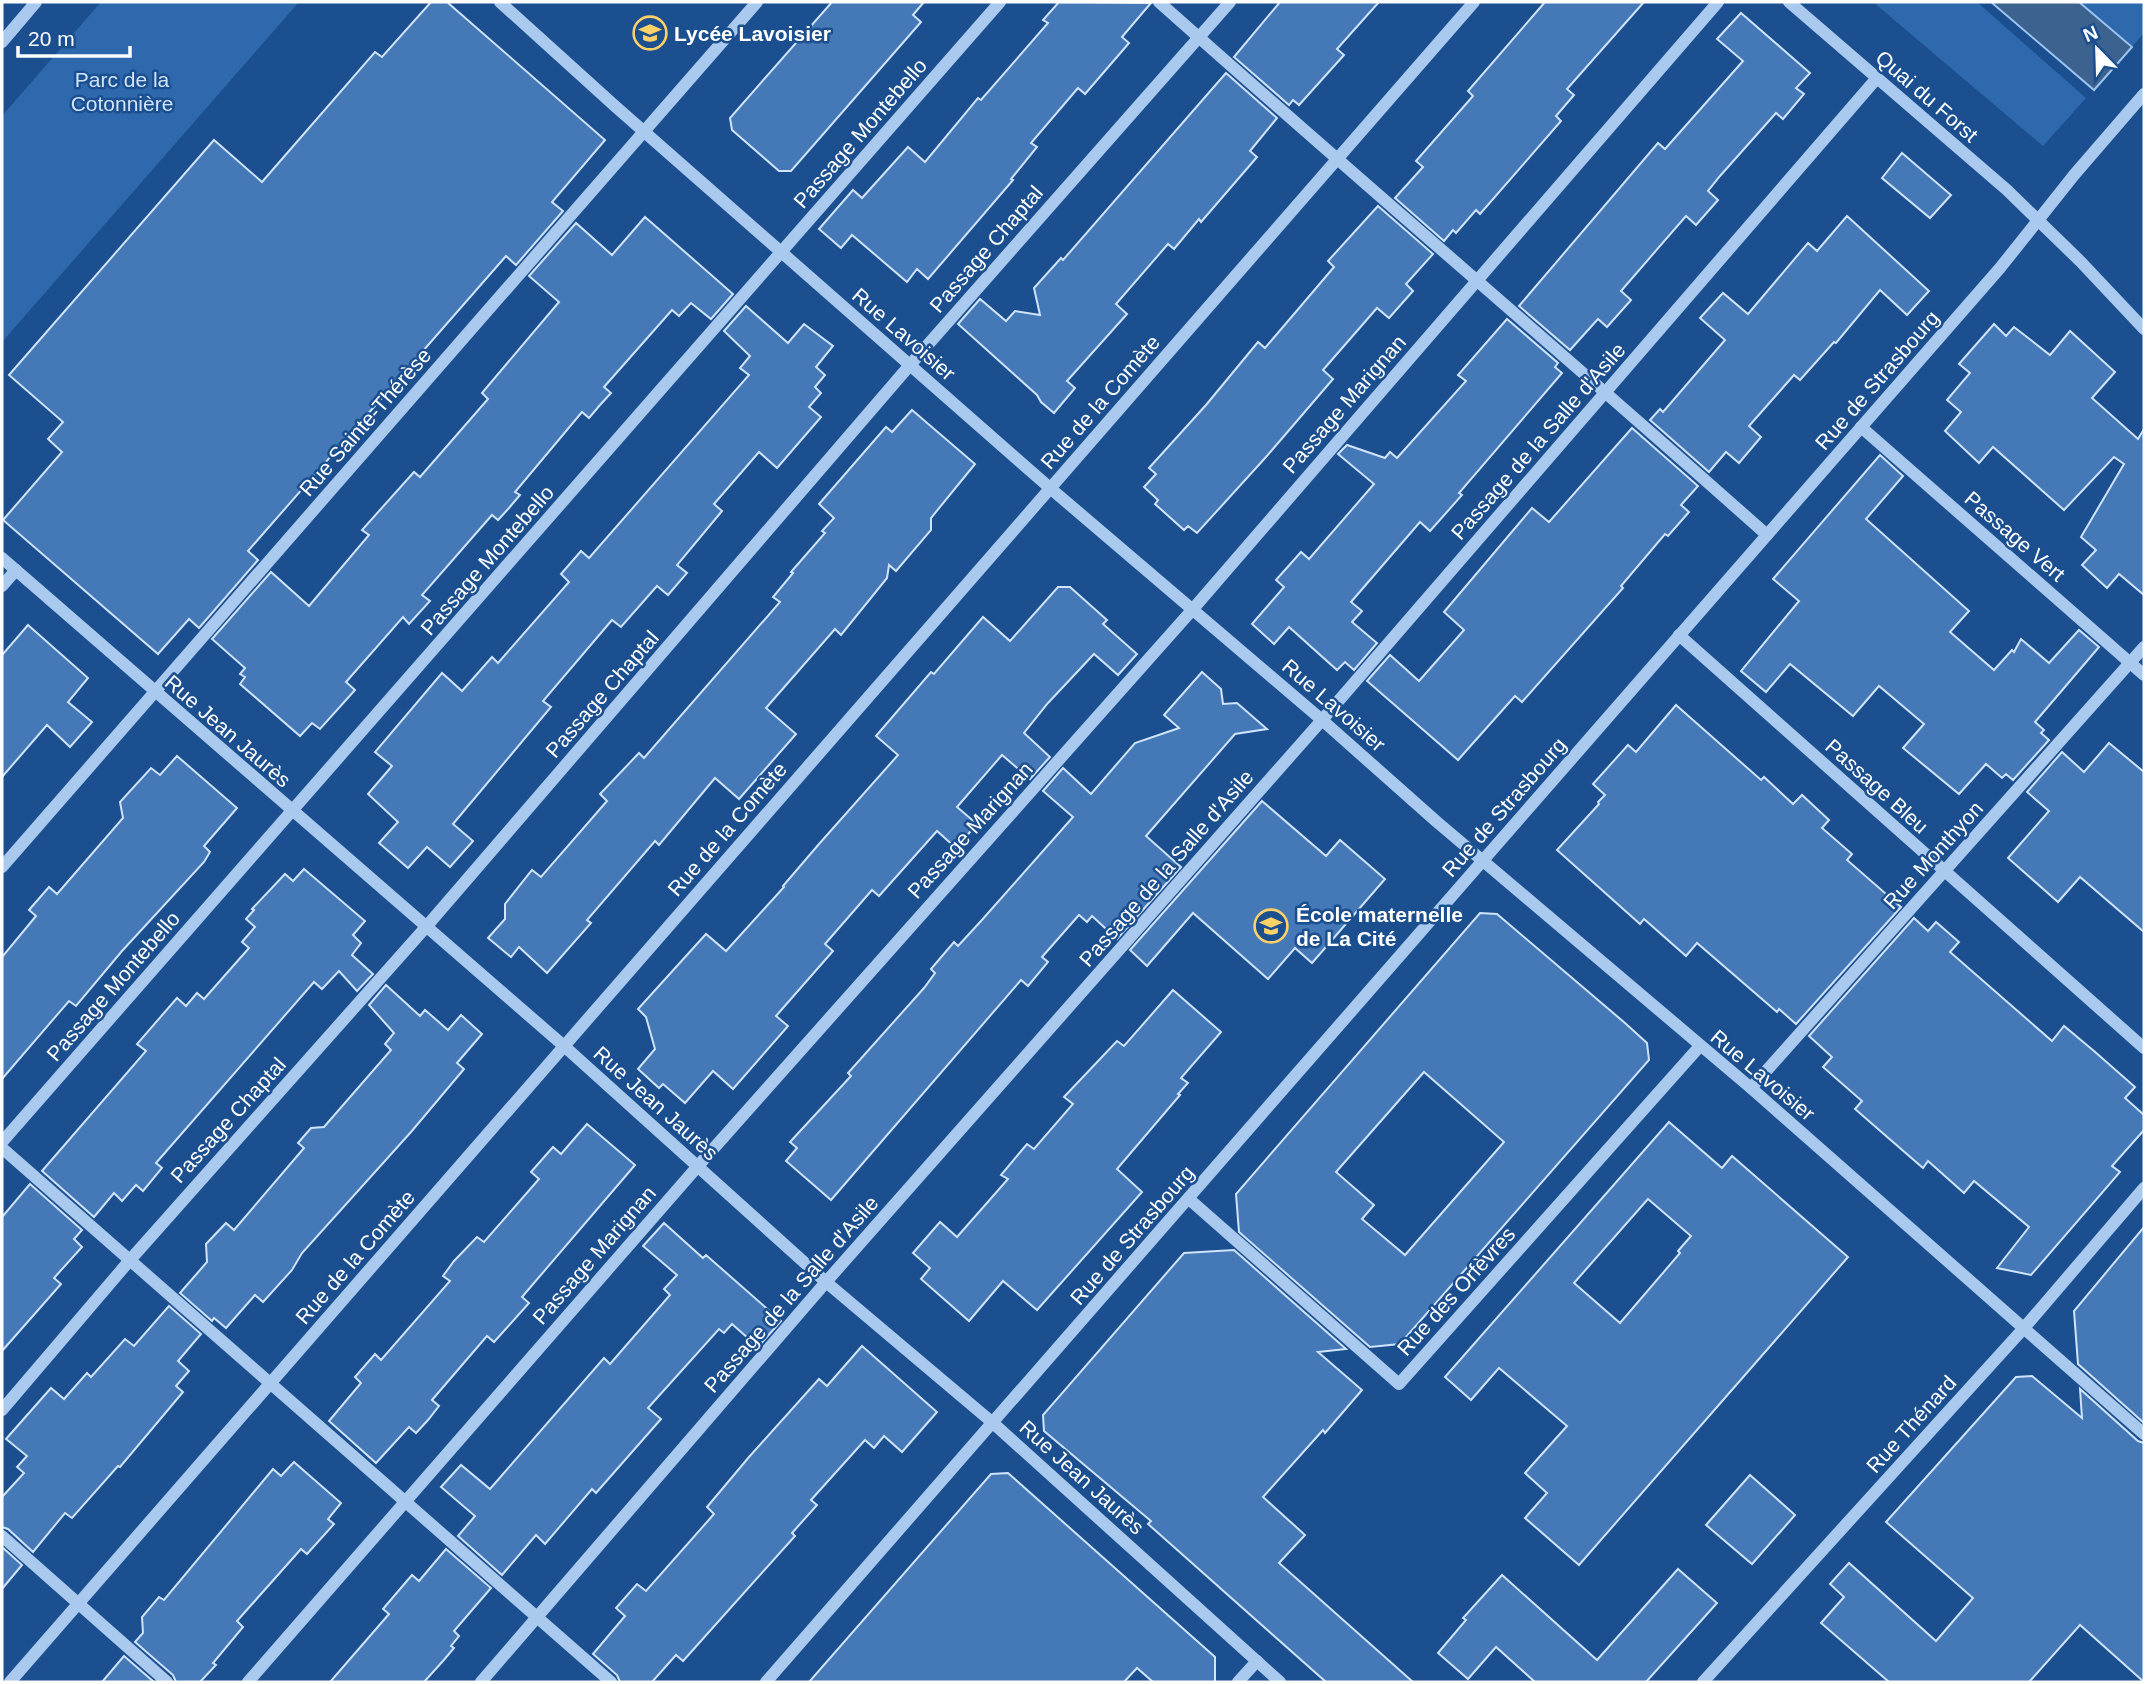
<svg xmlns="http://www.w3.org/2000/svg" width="2146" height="1684" viewBox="0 0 2146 1684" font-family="Arial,sans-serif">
  <rect width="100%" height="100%" fill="#1b4f8f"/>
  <g fill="#2e69ad">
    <path d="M 101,2 L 299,2 L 2,342 L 2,116 Z"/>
    <path d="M 1873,2 L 1977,2 L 2086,98 L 2043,146 Z"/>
    <path d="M 2079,2 L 2144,2 L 2144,33 L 2132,47 Z"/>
  </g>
  <path fill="#3c6290" stroke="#9cc4f0" stroke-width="2" d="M 1991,2 L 2079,2 L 2132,47 L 2094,90 Z"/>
  <g fill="#4478b7" stroke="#cfe3fa" stroke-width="2" fill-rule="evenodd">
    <path d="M 431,2 L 447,2 L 605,140 L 552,202 L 563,211 L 516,265 L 506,256 L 248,551 L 258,560 L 199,628 L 189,619 L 158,654 L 3,520 L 62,452 L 48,439 L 63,422 L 9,375 L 214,140 L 262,182 L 375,52 L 382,57 Z"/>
    <path d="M 832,2 L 924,2 L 913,15 L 921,22 L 791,171 L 779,171 L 732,130 L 730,118 Z"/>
    <path d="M 1059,2 L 1151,3 L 1122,37 L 1129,43 L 1085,94 L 1078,88 L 1031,143 L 1037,147 L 1011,179 L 1013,180 L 928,279 L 917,269 L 907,282 L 852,235 L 841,248 L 819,229 L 853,190 L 862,198 L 908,147 L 925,162 L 978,98 L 981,100 L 1048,23 L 1043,20 Z"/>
    <path d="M 1280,2 L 1379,2 L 1337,49 L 1344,55 L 1299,105 L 1293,100 L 1289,105 L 1234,57 Z"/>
    <path d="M 1545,2 L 1644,2 L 1567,89 L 1574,95 L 1556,116 L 1561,121 L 1480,214 L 1476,210 L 1456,233 L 1453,230 L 1444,241 L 1395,198 L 1423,167 L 1416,161 L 1473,96 L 1468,91 Z"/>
    <path d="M 1741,13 L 1810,73 L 1796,88 L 1804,94 L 1783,119 L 1776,113 L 1720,176 L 1708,191 L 1718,200 L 1696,225 L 1686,216 L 1621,291 L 1631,300 L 1607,327 L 1598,319 L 1570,350 L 1519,306 L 1658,143 L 1665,149 L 1743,61 L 1717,39 Z"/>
    <path d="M 1226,73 L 1277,118 L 1250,151 L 1257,157 L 1201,222 L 1199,219 L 1174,249 L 1168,244 L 1116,304 L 1127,314 L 1067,381 L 1075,388 L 1054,413 L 1041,402 L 1037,395 L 958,324 L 980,299 L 1006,321 L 1015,311 L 1040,315 L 1034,288 L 1061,258 L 1063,260 Z"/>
    <path d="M 1902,153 L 1951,195 L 1930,218 L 1882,178 Z"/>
    <path d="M 1378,206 L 1433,254 L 1406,284 L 1413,291 L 1389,318 L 1377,308 L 1323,370 L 1333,379 L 1266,457 L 1197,533 L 1188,526 L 1184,530 L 1155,504 L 1158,500 L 1144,487 L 1156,474 L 1149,468 L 1206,405 L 1258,342 L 1265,348 L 1300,307 L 1334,267 L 1328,261 Z"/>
    <path d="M 1847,216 L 1929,291 L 1907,315 L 1880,290 L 1836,343 L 1834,342 L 1800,380 L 1794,375 L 1749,426 L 1761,437 L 1739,463 L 1726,452 L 1709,472 L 1650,420 L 1660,409 L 1663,412 L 1725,340 L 1700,318 L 1723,293 L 1748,314 L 1808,243 L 1817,251 Z"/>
    <path d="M 645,217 L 733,294 L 711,319 L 691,303 L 679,316 L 672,310 L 604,387 L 611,393 L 600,405 L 589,418 L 582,412 L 515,492 L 520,495 L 509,508 L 498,520 L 492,515 L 422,595 L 430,601 L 409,624 L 403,617 L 346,682 L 355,690 L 320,729 L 312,723 L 300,736 L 240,684 L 245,677 L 240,674 L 245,668 L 212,639 L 271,572 L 309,606 L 369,535 L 362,530 L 414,472 L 420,477 L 488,399 L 482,393 L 559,302 L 529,276 L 576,223 L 612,255 Z"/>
    <path d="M 746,306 L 788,343 L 804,324 L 833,346 L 816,367 L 825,375 L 815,387 L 821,393 L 809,407 L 821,417 L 777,468 L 759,452 L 714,504 L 722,511 L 677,565 L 687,573 L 668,595 L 657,586 L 621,627 L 612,620 L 543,701 L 551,707 L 453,824 L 473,841 L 450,867 L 427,847 L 408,868 L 379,843 L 398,822 L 368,794 L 392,766 L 375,752 L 442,673 L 462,691 L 492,657 L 498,663 L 569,582 L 561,574 L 581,551 L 589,558 L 749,375 L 740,368 L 750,356 L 724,331 Z"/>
    <path d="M 1507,319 L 1558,363 L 1555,367 L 1562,373 L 1459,493 L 1462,495 L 1430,531 L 1420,522 L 1351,602 L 1362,611 L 1352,622 L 1377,643 L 1354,670 L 1345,662 L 1337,670 L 1289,627 L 1274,644 L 1252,624 L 1284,587 L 1276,580 L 1301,552 L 1309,559 L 1374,484 L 1338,454 L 1347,445 L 1385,458 L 1390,452 L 1397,458 L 1466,381 L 1458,375 Z"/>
    <path d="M 1994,324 L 2006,336 L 2014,327 L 2050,355 L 2070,331 L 2115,372 L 2092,398 L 2138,439 L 2144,429 L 2144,595 L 2119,574 L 2107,588 L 2082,565 L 2096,550 L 2081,537 L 2124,464 L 2114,457 L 2064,510 L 1993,447 L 1979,463 L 1945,431 L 1961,412 L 1947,400 L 1970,373 L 1959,364 Z"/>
    <path d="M 912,410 L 975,464 L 931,518 L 931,530 L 896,571 L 889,565 L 887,578 L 841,635 L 835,629 L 766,708 L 796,734 L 739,799 L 715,778 L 659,845 L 655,841 L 587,920 L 591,923 L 547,973 L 519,947 L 511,957 L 488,938 L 505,919 L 505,904 L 532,870 L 541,877 L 607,801 L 600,794 L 639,753 L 644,758 L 780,602 L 773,597 L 793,573 L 791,572 L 825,533 L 822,531 L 834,518 L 819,504 L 886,427 L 892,432 Z"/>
    <path d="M 1632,428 L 1698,486 L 1681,505 L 1689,512 L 1668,536 L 1665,534 L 1621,586 L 1623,588 L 1522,702 L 1515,696 L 1458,760 L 1367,681 L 1390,655 L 1419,681 L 1464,630 L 1444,612 L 1532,508 L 1549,522 Z"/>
    <path d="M 1880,455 L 1903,476 L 1866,519 L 1969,611 L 1950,632 L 1994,670 L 2012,650 L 2014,652 L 2021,639 L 2049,663 L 2079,630 L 2099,647 L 2035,722 L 2044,730 L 2041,733 L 2049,740 L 2013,780 L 2006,774 L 2002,778 L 1986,764 L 1959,794 L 1903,748 L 1924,724 L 1879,686 L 1853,716 L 1790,664 L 1766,692 L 1741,671 L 1799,601 L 1773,579 Z"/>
    <path d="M 1058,587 L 1070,587 L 1107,620 L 1103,624 L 1137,654 L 1118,675 L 1094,654 L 1048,703 L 1024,733 L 1050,757 L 1030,779 L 1002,755 L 957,807 L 977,824 L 956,848 L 937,831 L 879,896 L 872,890 L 825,944 L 833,951 L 776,1016 L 788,1026 L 733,1089 L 713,1071 L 685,1103 L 663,1084 L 659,1088 L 638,1069 L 655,1049 L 646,1017 L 638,1009 L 706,934 L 726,951 L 784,887 L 783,886 L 819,844 L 898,755 L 876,736 L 931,672 L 934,674 L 983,617 L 1010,641 Z"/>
    <path d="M 28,625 L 88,678 L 68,702 L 92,722 L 70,747 L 47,725 L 2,777 L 2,655 Z"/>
    <path d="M 1202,672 L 1221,689 L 1223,704 L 1237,703 L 1267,729 L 1235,734 L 1146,836 L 1181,867 L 1117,939 L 1092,916 L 1087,922 L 1079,915 L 1042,957 L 1048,962 L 1028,986 L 1021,980 L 831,1200 L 786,1161 L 797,1148 L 790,1142 L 851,1076 L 848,1073 L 924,988 L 935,973 L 931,969 L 954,942 L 958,946 L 981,921 L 1073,817 L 1043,791 L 1063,768 L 1091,794 L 1135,743 L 1179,728 L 1164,715 Z"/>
    <path d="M 1676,705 L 1761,780 L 1764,777 L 1793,804 L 1802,795 L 1829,820 L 1822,828 L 1852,854 L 1847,860 L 1901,907 L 1796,1024 L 1779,1009 L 1777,1012 L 1697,943 L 1686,956 L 1644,919 L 1640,924 L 1557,850 L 1599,804 L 1598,802 L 1605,795 L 1593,784 L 1628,745 L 1636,752 Z"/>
    <path d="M 2109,743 L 2144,772 L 2144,932 L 2080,877 L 2058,902 L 2008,858 L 2049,811 L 2027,792 L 2062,752 L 2084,772 Z"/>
    <path d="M 177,756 L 237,808 L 204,846 L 210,852 L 204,862 L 122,951 L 76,1006 L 69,1001 L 2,1079 L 2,957 L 36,916 L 29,910 L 49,887 L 57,894 L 123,818 L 120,802 L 151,768 L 160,775 Z"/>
    <path d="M 1262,801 L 1326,856 L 1340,840 L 1385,879 L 1312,963 L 1295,948 L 1268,979 L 1193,913 L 1147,966 L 1130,950 Z"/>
    <path d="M 304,869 L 365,921 L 353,935 L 361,943 L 352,955 L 373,974 L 357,991 L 339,971 L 322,989 L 314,982 L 156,1163 L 162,1168 L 143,1191 L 136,1185 L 122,1201 L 114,1193 L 94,1217 L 42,1171 L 146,1051 L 137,1044 L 177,998 L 186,1006 L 197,993 L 204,999 L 249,948 L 242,942 L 255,927 L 246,919 L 254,910 L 252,909 L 285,874 L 293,881 Z"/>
    <path d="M 1480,913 L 1497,914 L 1625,1023 L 1647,1043 L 1649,1060 L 1400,1344 L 1370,1347 L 1239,1232 L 1236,1194 ZM 1424,1072 L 1504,1142 L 1405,1255 L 1362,1219 L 1374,1205 L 1336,1172 Z"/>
    <path d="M 1914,918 L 1928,931 L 1936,922 L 1959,942 L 1950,952 L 2052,1041 L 2064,1026 L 2094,1051 L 2135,1087 L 2125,1098 L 2144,1115 L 2144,1130 L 2112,1166 L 2120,1172 L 2031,1275 L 1997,1268 L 2029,1227 L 1974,1181 L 1964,1193 L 1928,1161 L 1923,1168 L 1878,1129 L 1855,1109 L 1862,1101 L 1823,1067 L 1832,1057 L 1809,1036 Z"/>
    <path d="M 386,985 L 420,1016 L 425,1010 L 448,1030 L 461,1015 L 482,1034 L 457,1063 L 464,1069 L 411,1132 L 302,1253 L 292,1270 L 263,1302 L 255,1295 L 226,1328 L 214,1318 L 212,1321 L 180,1293 L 207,1262 L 206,1244 L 226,1223 L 234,1230 L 304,1148 L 298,1143 L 311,1128 L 324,1127 L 391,1050 L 385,1044 L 394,1033 L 369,1005 Z"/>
    <path d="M 1173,990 L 1221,1032 L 1181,1078 L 1188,1083 L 1178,1094 L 1180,1095 L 1117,1169 L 1142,1192 L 1037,1310 L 1003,1281 L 969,1321 L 921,1279 L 930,1268 L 913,1253 L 940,1222 L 957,1237 L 1008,1179 L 1001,1175 L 1027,1144 L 1034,1149 L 1073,1104 L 1064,1097 L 1117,1041 L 1124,1046 Z"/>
    <path d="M 1669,1122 L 1722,1168 L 1732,1156 L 1848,1257 L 1579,1565 L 1525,1518 L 1547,1493 L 1525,1473 L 1567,1426 L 1499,1368 L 1471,1400 L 1445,1377 ZM 1648,1199 L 1691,1236 L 1678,1251 L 1680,1253 L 1620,1323 L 1574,1283 Z"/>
    <path d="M 587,1124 L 635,1165 L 522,1297 L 529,1303 L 494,1342 L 487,1336 L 432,1400 L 439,1406 L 428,1420 L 416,1433 L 409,1427 L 376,1463 L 329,1421 L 361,1383 L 355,1377 L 375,1354 L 381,1360 L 450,1281 L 443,1276 L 454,1261 L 477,1237 L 484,1242 L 539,1179 L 531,1172 L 553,1147 L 561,1154 Z"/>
    <path d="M 30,1184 L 82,1230 L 74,1239 L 82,1247 L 54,1278 L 61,1284 L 2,1351 L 2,1217 Z"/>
    <path d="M 664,1223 L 703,1258 L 706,1255 L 781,1321 L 758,1347 L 732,1324 L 724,1333 L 719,1329 L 648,1408 L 661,1419 L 596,1493 L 592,1489 L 545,1544 L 536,1535 L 502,1575 L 458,1536 L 475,1516 L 441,1487 L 461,1465 L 490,1489 L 604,1358 L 610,1364 L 670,1295 L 664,1289 L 677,1275 L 643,1246 Z"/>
    <path d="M 2144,1227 L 2144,1423 L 2078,1364 L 2074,1311 Z"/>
    <path d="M 1234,1250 L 1346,1349 L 1318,1352 L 1362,1390 L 1325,1433 L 1323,1430 L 1263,1497 L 1305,1535 L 1279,1563 L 1413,1682 L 1326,1682 L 1148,1524 L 1151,1521 L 1044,1431 L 1043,1415 L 1184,1253 Z"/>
    <path d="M 169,1306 L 201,1334 L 178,1361 L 189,1371 L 176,1386 L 183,1392 L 120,1467 L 118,1466 L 72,1518 L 65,1513 L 33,1552 L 8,1529 L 2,1527 L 2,1497 L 24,1473 L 17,1467 L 27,1456 L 6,1439 L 51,1388 L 64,1399 L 87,1373 L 91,1377 L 125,1339 L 134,1346 Z"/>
    <path d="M 862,1346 L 937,1412 L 902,1452 L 884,1436 L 874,1448 L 865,1440 L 811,1500 L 817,1505 L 792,1533 L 795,1536 L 683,1661 L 676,1655 L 652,1682 L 620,1682 L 617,1675 L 593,1654 L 625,1616 L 616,1608 L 637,1584 L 646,1591 L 714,1514 L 707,1507 L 749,1457 L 819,1379 L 827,1386 Z"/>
    <path d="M 2032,1376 L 2082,1418 L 2080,1389 L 2138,1441 L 2144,1443 L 2144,1682 L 2080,1625 L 2029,1682 L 1889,1682 L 1821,1623 L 1844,1597 L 1830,1584 L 1849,1563 L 1936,1641 L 1973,1598 L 1886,1522 L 2016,1377 Z"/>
    <path d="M 294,1462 L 341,1503 L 328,1519 L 334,1524 L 307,1554 L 301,1549 L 237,1621 L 243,1627 L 213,1663 L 216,1665 L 200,1682 L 176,1682 L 173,1675 L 135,1642 L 143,1633 L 142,1617 L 159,1597 L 164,1600 L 273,1469 L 281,1476 Z"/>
    <path d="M 1008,1473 L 1215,1657 L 1215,1682 L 1153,1682 L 1137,1668 L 1124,1682 L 809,1682 L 991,1474 Z"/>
    <path d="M 1750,1475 L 1795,1515 L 1752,1564 L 1706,1525 Z"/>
    <path d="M 2,1547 L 22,1565 L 2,1589 Z"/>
    <path d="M 446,1549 L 491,1588 L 454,1631 L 459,1636 L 451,1646 L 454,1648 L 443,1661 L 424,1682 L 330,1682 L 389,1614 L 383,1609 L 412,1575 L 419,1581 Z"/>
    <path d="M 1678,1569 L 1717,1603 L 1646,1682 L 1535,1682 L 1496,1647 L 1468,1679 L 1438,1653 L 1466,1620 L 1463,1618 L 1502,1575 L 1597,1660 Z"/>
    <path d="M 124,1656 L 154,1682 L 102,1682 Z"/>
  </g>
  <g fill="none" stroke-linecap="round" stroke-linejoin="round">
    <g stroke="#a9c9ee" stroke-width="12">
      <path d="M 500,2 L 616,107 L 1050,488 L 1322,720 L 1437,822 L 1751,1088 L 2144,1434"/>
      <path d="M 1159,2 C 1360,181 1566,356 1767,535"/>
      <path d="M 1789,2 L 2007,190 L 2080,261 L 2144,329"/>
      <path d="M 2,42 L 36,2"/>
      <path d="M 1861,427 L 2144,675"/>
      <path d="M 2,558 L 564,1046 L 826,1282 L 993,1423 L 1280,1682"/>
      <path d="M 2,586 L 16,570"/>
      <path d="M 1679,635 L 2144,1048"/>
      <path d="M 2,867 L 757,2"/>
      <path d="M 1751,1088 L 2144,647"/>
      <path d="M 2,1142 L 1000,2"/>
      <path d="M 2,1148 L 611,1682"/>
      <path d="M 1189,1199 L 1399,1384 L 1700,1046"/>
      <path d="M 2,1410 L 130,1260 L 426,927 L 910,365 L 1230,2"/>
      <path d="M 2,1536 L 167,1682"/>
      <path d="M 10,1682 L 1474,2"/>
      <path d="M 248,1682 L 698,1166 L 1193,609 L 1718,2"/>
      <path d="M 481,1682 L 826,1282 L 1322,720 L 1877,78"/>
      <path d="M 766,1682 L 2000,268 L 2074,175 L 2144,94"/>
      <path d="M 1238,1682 L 1257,1661"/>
      <path d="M 1703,1682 L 2024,1328 L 2144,1188"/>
    </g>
  </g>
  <defs>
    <symbol id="school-ring" viewBox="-11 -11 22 22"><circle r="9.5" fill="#1b4f8f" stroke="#ffd166" stroke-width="1.5"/><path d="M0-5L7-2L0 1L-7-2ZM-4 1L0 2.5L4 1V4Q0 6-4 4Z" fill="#ffd166"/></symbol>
  </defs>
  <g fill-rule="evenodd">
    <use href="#school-ring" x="631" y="14" width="38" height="38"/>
    <use href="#school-ring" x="1252" y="907" width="38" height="38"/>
  </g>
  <g text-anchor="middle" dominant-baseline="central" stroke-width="5" stroke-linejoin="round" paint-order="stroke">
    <g font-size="21" font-weight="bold" fill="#fff" stroke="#1b4f8f" text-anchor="start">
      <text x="674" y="33">Lycée Lavoisier</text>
      <text x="1296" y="914">École maternelle<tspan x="1296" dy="24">de La Cité</tspan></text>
    </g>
    <g font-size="21" fill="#cfe3fa" stroke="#1b4f8f">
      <text x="122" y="79">Parc de la<tspan x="122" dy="24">Cotonnière</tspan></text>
    </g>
    <g font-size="21" fill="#fff" stroke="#1b4f8f">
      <text transform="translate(1927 96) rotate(41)">Quai du Forst</text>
      <text transform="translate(860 133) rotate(-49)">Passage Montebello</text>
      <text transform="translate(986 249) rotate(-49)">Passage Chaptal</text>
      <text transform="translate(904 334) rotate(41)">Rue Lavoisier</text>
      <text transform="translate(1877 380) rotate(-49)">Rue de Strasbourg</text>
      <text transform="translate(1100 402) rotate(-49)">Rue de la Comète</text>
      <text transform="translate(1344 404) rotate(-49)">Passage Marignan</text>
      <text transform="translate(365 422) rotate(-49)">Rue Sainte-Thérèse</text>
      <text transform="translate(1538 441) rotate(-49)">Passage de la Salle d'Asile</text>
      <text transform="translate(2015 536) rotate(41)">Passage Vert</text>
      <text transform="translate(487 560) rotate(-49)">Passage Montebello</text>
      <text transform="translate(602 694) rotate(-49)">Passage Chaptal</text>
      <text transform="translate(1334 705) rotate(41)">Rue Lavoisier</text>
      <text transform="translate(228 731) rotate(41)">Rue Jean Jaurès</text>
      <text transform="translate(1877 786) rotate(42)">Passage Bleu</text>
      <text transform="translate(1504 807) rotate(-49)">Rue de Strasbourg</text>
      <text transform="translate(727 829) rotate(-49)">Rue de la Comète</text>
      <text transform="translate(970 830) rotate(-48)">Passage Marignan</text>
      <text transform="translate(1933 855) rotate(-48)">Rue Monthyon</text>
      <text transform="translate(1166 868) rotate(-49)">Passage de la Salle d'Asile</text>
      <text transform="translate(113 986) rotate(-49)">Passage Montebello</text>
      <text transform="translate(1763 1075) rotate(40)">Rue Lavoisier</text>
      <text transform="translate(656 1103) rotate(42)">Rue Jean Jaurès</text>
      <text transform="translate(228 1120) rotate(-48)">Passage Chaptal</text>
      <text transform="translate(1132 1235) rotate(-49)">Rue de Strasbourg</text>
      <text transform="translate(594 1255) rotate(-49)">Passage Marignan</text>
      <text transform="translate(355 1257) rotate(-49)">Rue de la Comète</text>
      <text transform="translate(1456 1291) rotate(-48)">Rue des Orfèvres</text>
      <text transform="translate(791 1294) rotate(-49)">Passage de la Salle d'Asile</text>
      <text transform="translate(1911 1424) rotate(-48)">Rue Thénard</text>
      <text transform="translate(1082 1477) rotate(42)">Rue Jean Jaurès</text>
    </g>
  </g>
  <rect width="2146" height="1684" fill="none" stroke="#ffffff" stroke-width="7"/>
  <g transform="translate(2097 49) rotate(337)" stroke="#1b4f8f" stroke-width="5" paint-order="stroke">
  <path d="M0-5L12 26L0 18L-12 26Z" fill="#ffffff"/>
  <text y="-10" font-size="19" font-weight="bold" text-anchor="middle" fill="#ffffff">N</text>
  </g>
  <path d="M18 46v10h112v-10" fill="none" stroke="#ffffff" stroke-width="3.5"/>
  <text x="28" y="46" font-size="21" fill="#ffffff" stroke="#1b4f8f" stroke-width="5" paint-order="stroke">20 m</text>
</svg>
